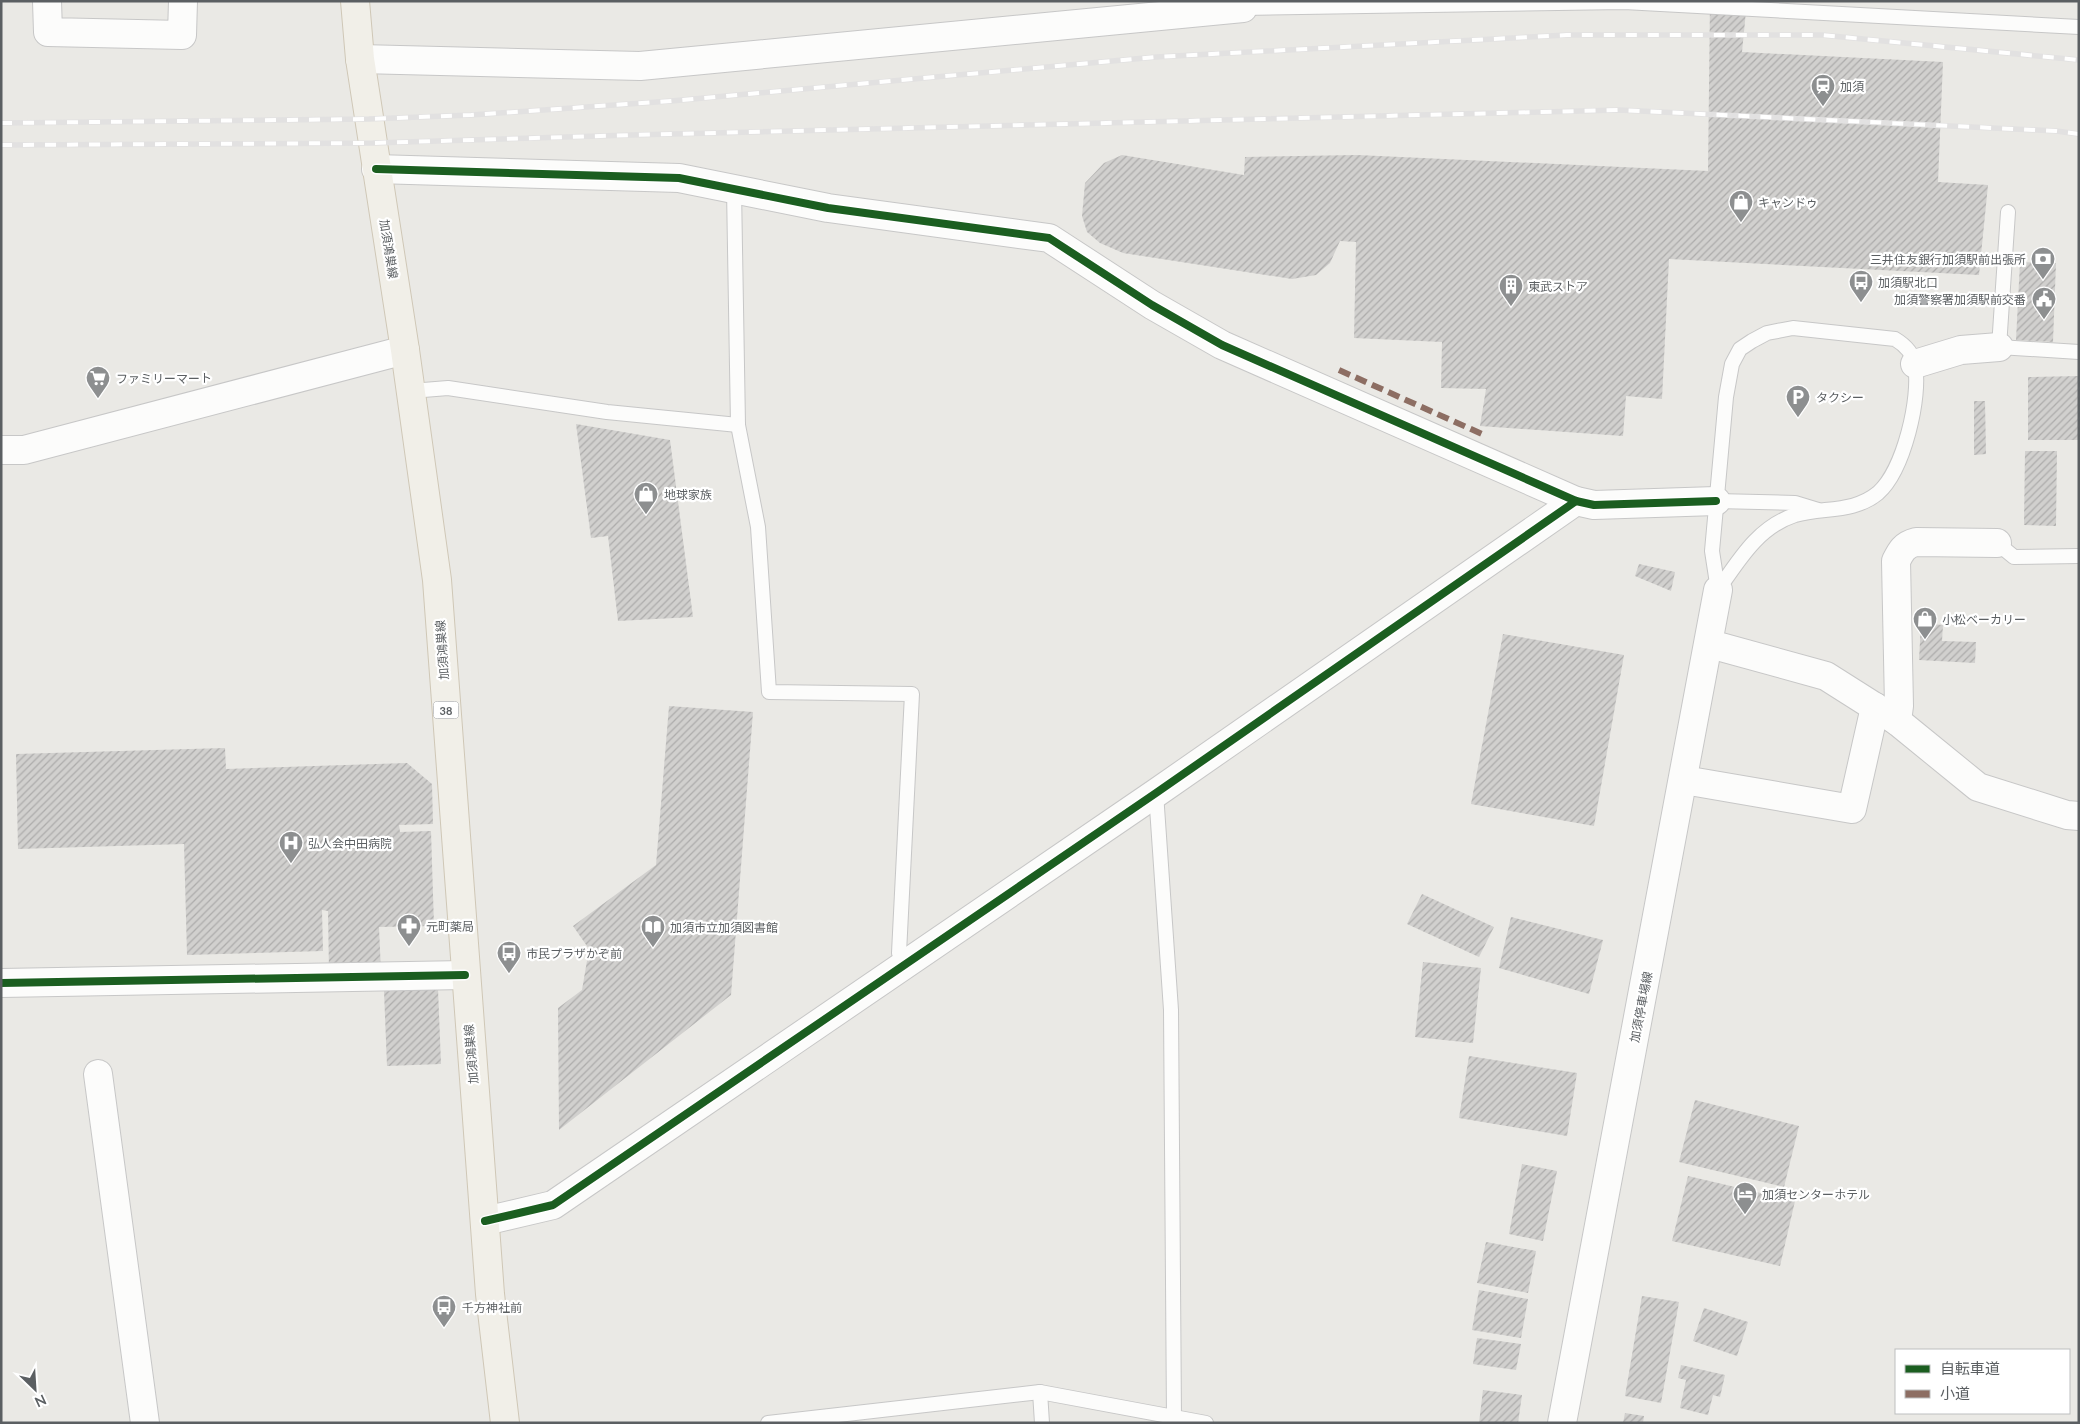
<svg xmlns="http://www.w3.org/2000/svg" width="2080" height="1424" viewBox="0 0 2080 1424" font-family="Lato,'Noto Sans JP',sans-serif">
  <defs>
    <pattern id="building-hatch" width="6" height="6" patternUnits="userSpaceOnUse" patternTransform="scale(1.25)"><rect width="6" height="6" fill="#d1d0ce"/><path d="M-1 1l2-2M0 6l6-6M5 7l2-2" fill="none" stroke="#adacab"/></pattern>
  </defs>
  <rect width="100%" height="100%" fill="#eae9e5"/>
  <g fill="url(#building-hatch)">
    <path d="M 1710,1 L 1747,1 L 1742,52 L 1943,62 L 1938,182 L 1988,185 L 1979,275 L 1669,259 L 1662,399 L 1626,396 L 1623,436 L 1480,426 L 1486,389 L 1441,388 L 1442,342 L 1354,338 L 1356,242 L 1340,241 L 1330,263 L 1316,275 L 1292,279 L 1123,253 L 1100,243 L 1087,232 L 1082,216 L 1085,183 L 1104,163 L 1122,155 L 1244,175 L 1245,157 L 1357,155 L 1708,171 Z"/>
    <path d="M 2020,262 L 2056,263 L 2053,342 L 2016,340 Z"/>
    <path d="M 2079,376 L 2079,440 L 2028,440 L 2028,377 Z"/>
    <path d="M 1974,401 L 1985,401 L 1986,454 L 1974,455 Z"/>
    <path d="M 576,424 L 670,440 L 693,617 L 618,621 L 608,536 L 591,538 Z"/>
    <path d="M 2025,451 L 2057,451 L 2056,526 L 2024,525 Z"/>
    <path d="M 1639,564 L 1675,572 L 1671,591 L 1635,576 Z"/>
    <path d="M 1921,623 L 1943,625 L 1942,641 L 1976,642 L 1975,663 L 1919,660 Z"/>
    <path d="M 1503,634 L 1624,655 L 1594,826 L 1471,804 Z"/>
    <path d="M 669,706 L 753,712 L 731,995 L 559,1130 L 558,1008 L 582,990 L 589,949 L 573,926 L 656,865 Z"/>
    <path d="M 225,748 L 226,769 L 407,763 L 432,784 L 433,824 L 399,825 L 400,832 L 431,831 L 434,926 L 379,927 L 381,972 L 329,973 L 328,911 L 322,910 L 323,951 L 187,955 L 184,844 L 18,849 L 16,754 Z"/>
    <path d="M 1422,894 L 1494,927 L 1479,957 L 1407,924 Z"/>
    <path d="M 1511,917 L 1603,940 L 1589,994 L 1499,968 Z"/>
    <path d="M 1423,962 L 1481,968 L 1473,1043 L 1415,1037 Z"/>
    <path d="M 438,989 L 441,1064 L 387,1066 L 384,991 Z"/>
    <path d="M 1469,1056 L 1577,1073 L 1567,1136 L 1459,1118 Z"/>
    <path d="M 1695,1100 L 1799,1126 L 1784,1187 L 1679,1162 Z"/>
    <path d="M 1522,1164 L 1557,1171 L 1543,1241 L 1509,1234 Z"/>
    <path d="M 1688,1176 L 1795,1201 L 1780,1266 L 1672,1241 Z"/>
    <path d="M 1486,1242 L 1536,1251 L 1528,1293 L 1477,1283 Z"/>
    <path d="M 1479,1290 L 1528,1299 L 1521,1338 L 1472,1330 Z"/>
    <path d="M 1642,1296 L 1679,1302 L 1661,1403 L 1625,1396 Z"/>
    <path d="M 1704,1308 L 1748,1322 L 1737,1356 L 1693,1341 Z"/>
    <path d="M 1477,1338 L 1521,1344 L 1516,1370 L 1473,1364 Z"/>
    <path d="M 1681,1365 L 1725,1375 L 1720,1397 L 1713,1395 L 1708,1415 L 1680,1408 L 1686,1380 L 1678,1378 Z"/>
    <path d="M 1483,1390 L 1522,1395 L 1518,1423 L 1479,1423 Z"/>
    <path d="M 1625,1413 L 1644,1416 L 1643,1423 L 1623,1423 Z"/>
  </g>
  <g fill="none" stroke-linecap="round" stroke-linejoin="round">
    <defs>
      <g id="service">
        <path d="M 1243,4 L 1243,8 L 1624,2 L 2079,27"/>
        <path d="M 734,189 L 738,425 L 758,527 L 769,692 L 912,694 L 899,953 L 905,964"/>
        <path d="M 2008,212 L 1999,347 L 2079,352"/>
        <path d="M 1793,328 L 1895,339 C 1905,345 1913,353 1915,365 C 1921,397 1904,470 1878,493 C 1854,513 1824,507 1795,515 C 1758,527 1739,560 1718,590 L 1712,551 L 1726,397 L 1732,364 L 1740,349 L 1752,341 L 1767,333 Z"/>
        <path d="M 411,391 L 448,388 L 607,412 L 738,425"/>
        <path d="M 1716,501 L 1795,503 L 1818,510"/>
        <path d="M 1997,543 L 2014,557 L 2079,556"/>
        <path d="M 1156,793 L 1171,1010 L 1174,1418"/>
        <path d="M 1040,1392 L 1042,1423"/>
        <path d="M 768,1423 L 1040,1392 L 1206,1423"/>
      </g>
      <g id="minor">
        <path d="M 47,1 L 48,32 L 182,35 L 183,1"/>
        <path d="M 360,59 L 640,66 L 1243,8"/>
        <path d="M 376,169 L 679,178 L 828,208 L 1049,238 L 1152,305 L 1222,345 L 1576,501 L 1594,505 L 1716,501"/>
        <path d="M 1915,364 L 1961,350 L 1999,347"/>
        <path d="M 1,450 L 24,450 L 405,350"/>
        <path d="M 1710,644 L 1826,676 L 1897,721 L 1978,787 L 2067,815 L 2079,816"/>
        <path d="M 1897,721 L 1899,706 L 1896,561 C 1901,551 1904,545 1916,542 L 1997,543"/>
        <path d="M 1684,780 L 1852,809 L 1875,707"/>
        <path d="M 1,983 L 465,975"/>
        <path d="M 98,1074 L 145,1423"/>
        <path d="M 485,1221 L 553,1205 L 1156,793 L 1576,501"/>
      </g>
      <path id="secondary" d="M 1562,1423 L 1718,590"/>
      <path id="primary" d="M 355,1 L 360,59 L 405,350 L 437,580 L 490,1294 L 505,1423"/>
    </defs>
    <use href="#service" stroke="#c7c7c7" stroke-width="16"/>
    <use href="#minor" stroke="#c7c7c7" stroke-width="30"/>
    <use href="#secondary" stroke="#c7c7c7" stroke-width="30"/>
    <use href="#primary" stroke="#cfc7b6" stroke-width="30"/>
    <use href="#service" stroke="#fcfcfb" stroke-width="14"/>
    <use href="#minor" stroke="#fcfcfb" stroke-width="28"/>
    <use href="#secondary" stroke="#fcfcfb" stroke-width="28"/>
    <use href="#primary" stroke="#f1efe8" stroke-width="28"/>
    <defs>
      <g id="rail">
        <path d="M 1,123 L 369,119 L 471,115 L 671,101 L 1156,57 L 1567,35 L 1822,35 L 2079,60"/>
        <path d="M 1,145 L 373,143 L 632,135 L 1619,110 L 2056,131 L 2079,134"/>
      </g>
    </defs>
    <use href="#rail" stroke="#e2e1e1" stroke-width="5.5"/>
    <use href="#rail" stroke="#fff" stroke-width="4" stroke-dasharray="11" stroke-linecap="butt"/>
    <path stroke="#8d6e63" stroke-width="6" stroke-dasharray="12 6" stroke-linecap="butt" d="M 1339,370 L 1482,434"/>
    <defs>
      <g id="cycleway">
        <path d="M 376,169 L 679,178 L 828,208 L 1049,238 L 1152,305 L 1222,345 L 1576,501 L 1594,505 L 1716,501"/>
        <path d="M 1,983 L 465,975"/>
        <path d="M 485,1221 L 553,1205 L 1156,793 L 1576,501"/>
      </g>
    </defs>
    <use href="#cycleway" stroke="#fff" stroke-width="11"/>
    <use href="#cycleway" stroke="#1b5e20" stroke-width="8"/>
  </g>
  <defs>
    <symbol id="station-pin" viewBox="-11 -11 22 30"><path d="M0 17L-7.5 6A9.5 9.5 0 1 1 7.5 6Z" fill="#8d8f90" stroke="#fff"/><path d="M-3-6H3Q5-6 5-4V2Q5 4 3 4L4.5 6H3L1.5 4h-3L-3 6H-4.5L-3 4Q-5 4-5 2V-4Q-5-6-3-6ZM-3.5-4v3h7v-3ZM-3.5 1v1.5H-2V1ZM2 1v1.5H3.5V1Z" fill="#fff"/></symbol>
    <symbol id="shop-pin" viewBox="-11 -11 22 30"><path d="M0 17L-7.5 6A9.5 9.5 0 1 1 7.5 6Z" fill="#8d8f90" stroke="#fff"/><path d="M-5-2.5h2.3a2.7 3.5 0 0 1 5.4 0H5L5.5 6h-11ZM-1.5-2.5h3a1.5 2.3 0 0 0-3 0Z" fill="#fff"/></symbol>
    <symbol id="bank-pin" viewBox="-11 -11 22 30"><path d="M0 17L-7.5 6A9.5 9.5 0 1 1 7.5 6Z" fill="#8d8f90" stroke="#fff"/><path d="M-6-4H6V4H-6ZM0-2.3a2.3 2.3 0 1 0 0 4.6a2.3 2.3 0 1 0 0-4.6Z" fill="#fff"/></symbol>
    <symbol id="bus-pin" viewBox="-11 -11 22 30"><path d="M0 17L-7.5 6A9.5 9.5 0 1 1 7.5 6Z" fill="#8d8f90" stroke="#fff"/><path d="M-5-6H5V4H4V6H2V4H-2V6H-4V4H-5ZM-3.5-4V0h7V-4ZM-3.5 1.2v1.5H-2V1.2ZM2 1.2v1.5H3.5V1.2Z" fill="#fff"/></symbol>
    <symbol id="building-pin" viewBox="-11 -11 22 30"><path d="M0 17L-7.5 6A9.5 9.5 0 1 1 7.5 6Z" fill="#8d8f90" stroke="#fff"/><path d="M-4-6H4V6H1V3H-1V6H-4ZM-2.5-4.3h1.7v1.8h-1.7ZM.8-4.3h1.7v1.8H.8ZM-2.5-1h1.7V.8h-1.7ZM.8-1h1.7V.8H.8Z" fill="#fff"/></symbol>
    <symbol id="civic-pin" viewBox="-11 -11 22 30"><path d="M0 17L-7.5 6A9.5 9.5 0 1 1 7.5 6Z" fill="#8d8f90" stroke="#fff"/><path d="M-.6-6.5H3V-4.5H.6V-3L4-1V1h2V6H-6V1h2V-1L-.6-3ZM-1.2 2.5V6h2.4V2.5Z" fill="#fff"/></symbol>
    <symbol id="supermarket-pin" viewBox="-11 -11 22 30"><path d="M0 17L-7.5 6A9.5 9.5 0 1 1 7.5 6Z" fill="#8d8f90" stroke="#fff"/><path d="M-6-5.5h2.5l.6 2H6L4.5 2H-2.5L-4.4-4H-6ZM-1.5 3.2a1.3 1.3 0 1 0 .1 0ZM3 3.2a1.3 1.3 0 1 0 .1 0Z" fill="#fff"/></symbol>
    <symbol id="parking-pin" viewBox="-11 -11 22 30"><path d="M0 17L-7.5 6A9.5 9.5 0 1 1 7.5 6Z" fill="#8d8f90" stroke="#fff"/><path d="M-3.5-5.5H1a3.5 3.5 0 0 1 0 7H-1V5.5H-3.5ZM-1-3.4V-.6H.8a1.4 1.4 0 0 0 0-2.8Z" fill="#fff"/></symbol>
    <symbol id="hospital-pin" viewBox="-11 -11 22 30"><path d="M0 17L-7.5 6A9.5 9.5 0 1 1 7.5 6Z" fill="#8d8f90" stroke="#fff"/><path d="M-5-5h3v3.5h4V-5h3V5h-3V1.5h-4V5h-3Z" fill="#fff"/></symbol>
    <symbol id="pharmacy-pin" viewBox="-11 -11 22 30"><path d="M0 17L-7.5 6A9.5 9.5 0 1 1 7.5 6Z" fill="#8d8f90" stroke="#fff"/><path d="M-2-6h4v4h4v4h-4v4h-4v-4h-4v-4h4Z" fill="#fff"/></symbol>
    <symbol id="library-pin" viewBox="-11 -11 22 30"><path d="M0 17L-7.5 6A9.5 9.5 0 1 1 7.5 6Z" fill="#8d8f90" stroke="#fff"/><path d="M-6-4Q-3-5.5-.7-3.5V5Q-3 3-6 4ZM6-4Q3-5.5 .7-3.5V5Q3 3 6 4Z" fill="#fff"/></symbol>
    <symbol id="hotel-pin" viewBox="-11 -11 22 30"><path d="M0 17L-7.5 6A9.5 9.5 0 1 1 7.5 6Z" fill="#8d8f90" stroke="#fff"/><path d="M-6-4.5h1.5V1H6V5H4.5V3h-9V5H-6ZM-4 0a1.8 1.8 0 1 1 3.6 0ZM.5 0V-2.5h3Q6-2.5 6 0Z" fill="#fff"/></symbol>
  </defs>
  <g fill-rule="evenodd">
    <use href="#station-pin" x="1809" y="72" width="28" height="38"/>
    <use href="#shop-pin" x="1727" y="188" width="28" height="38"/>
    <use href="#bank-pin" x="2029" y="245" width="28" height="38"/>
    <use href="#bus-pin" x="1847" y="268" width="28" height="38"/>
    <use href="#building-pin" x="1497" y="272" width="28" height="38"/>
    <use href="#civic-pin" x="2030" y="285" width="28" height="38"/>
    <use href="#supermarket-pin" x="84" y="364" width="28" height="38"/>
    <use href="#parking-pin" x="1784" y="383" width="28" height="38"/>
    <use href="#shop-pin" x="632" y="480" width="28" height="38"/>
    <use href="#shop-pin" x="1911" y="605" width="28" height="38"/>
    <use href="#hospital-pin" x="277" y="829" width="28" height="38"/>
    <use href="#pharmacy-pin" x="395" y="912" width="28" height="38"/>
    <use href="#library-pin" x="639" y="913" width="28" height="38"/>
    <use href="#bus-pin" x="495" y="939" width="28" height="38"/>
    <use href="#hotel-pin" x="1731" y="1180" width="28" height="38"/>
    <use href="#bus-pin" x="430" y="1293" width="28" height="38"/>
  </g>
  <g text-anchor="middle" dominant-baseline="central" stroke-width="4.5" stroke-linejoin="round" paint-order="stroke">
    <rect fill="#fff" stroke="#8c8f91" stroke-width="1" x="433.5" y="701.5" width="25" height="17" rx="4"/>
    <g font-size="11" font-weight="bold" fill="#5b5f62">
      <text x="446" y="710">38</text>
    </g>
    <g font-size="12" fill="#5b5f62" stroke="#fff" text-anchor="start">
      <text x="1840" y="86">加須</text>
      <text x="1758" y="202">キャンドゥ</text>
      <text x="2026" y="259" text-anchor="end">三井住友銀行加須駅前出張所</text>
      <text x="1878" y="282">加須駅北口</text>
      <text x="1528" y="286">東武ストア</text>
      <text x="2026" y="299" text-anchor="end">加須警察署加須駅前交番</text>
      <text x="116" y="378">ファミリーマート</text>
      <text x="1816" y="397">タクシー</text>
      <text x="664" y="494">地球家族</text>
      <text x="1942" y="619">小松ベーカリー</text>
      <text x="308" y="843">弘人会中田病院</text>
      <text x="426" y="926">元町薬局</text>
      <text x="670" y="927">加須市立加須図書館</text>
      <text x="526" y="953">市民プラザかぞ前</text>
      <text x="1762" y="1194">加須センターホテル</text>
      <text x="462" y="1307">千方神社前</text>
    </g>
    <g font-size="12" fill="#5b5f62" stroke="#fff">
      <text transform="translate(389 249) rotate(81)">加須鴻巣線</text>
      <text transform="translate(442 650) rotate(-94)">加須鴻巣線</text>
      <text transform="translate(1641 1007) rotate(-79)">加須停車場線</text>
      <text transform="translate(471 1054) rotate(-95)">加須鴻巣線</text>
    </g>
  </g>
  <rect width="2080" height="1424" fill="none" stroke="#5b5f62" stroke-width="5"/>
  <rect x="1895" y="1349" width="175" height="65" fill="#ffffff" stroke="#bdbfc0"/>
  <rect x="1905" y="1365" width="25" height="8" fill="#1b5e20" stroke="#bdbfc0"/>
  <text x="1940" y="1374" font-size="15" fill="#5b5f62">自転車道</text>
  <rect x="1905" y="1390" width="25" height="8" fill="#8d6e63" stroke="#bdbfc0"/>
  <text x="1940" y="1399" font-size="15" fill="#5b5f62">小道</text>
  <g transform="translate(35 1389) rotate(155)" stroke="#ffffff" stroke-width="4" paint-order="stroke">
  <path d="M0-4L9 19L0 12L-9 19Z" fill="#5b5f62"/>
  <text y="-8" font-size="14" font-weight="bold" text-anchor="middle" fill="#5b5f62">N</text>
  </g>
</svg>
